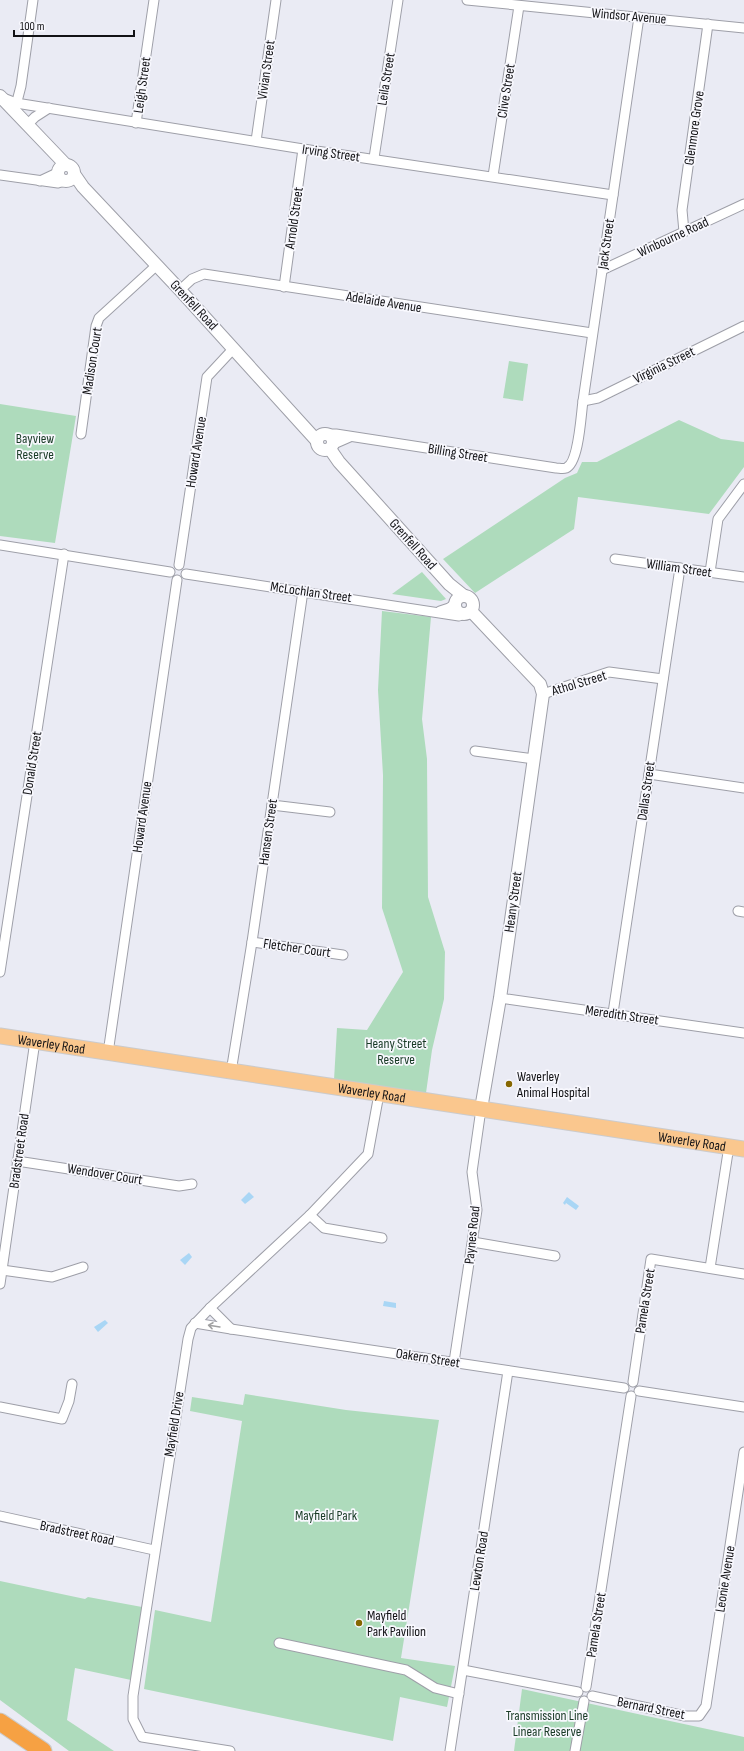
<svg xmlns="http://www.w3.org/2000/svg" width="744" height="1751" viewBox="0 0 744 1751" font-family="'Sofia Sans Condensed',sans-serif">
  <rect width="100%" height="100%" fill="#eaebf4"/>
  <g fill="#aedbbc">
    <path d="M 509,361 L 528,364 L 523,401 L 503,398 Z"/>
    <path d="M 0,404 L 76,416 L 55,543 L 0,536 Z"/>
    <path d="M 679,420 L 721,439 L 744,442 L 744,467 L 709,514 L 578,497 L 574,529 L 475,593 L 443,559 L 565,478 L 577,473 L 582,462 L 597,462 Z"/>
    <path d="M 422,572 L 446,599 L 441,601 L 392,594 Z"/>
    <path d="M 382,611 L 431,617 L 422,719 L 427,759 L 428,897 L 445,952 L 444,999 L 432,1050 L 426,1093 L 334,1080 L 337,1028 L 367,1030 L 403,972 L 382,908 L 383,775 L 378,690 Z"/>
    <path d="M 245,1394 L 346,1410 L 439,1420 L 401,1658 L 455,1666 L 447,1707 L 400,1697 L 393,1741 L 144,1689 L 155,1610 L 211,1622 L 242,1421 L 190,1411 L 192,1397 L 243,1405 Z"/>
    <path d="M 0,1581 L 85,1599 L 88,1597 L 142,1607 L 131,1680 L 75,1668 L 67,1720 L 114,1751 L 69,1751 L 0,1700 Z"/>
    <path d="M 522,1689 L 744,1737 L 744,1751 L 514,1751 Z"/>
  </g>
  <g fill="#a9d6f5">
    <path d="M 249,1192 L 254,1197 L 245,1204 L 241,1200 Z"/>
    <path d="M 567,1197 L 579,1206 L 576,1210 L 566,1203 L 565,1205 L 563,1203 Z"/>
    <path d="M 189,1253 L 192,1257 L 185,1265 L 180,1260 Z"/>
    <path d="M 384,1301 L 396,1303 L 396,1308 L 383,1306 Z"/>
    <path d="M 105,1320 L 108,1323 L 98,1332 L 94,1327 Z"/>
  </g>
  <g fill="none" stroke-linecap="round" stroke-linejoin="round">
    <defs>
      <g id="minor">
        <path d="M 467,0 L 744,28"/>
        <path d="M 3,98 L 16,103 L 303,149 L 613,195"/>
        <path d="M 15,109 L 21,86 L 33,0"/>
        <path d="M 136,123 L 154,0"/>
        <path d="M 27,125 L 35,117 L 49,108"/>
        <path d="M 256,141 L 276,0"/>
        <path d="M 374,158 L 398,0"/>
        <path d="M 0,175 L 58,183 L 65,181"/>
        <path d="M 493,176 L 519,6"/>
        <path d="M 40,181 L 57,173"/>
        <path d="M 684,232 L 682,210 L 708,24"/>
        <path d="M 602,270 L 744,204"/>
        <path d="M 284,287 L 303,149"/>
        <path d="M 180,290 L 192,279 L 204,274 L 592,333"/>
        <path d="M 583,401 L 598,398 L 744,326"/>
        <path d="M 81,434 L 96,326 L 99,318 L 157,265"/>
        <path d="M 329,434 L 336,434 L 556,468 C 559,468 563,469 566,468 C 579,463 581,414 583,401 L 639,17"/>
        <path d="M 334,444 L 350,437"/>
        <path d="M 0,545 L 170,572"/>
        <path d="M 615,559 L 744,577"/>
        <path d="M 179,565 L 207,377 L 234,348"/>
        <path d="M 710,572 L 718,519 L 744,484"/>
        <path d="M 186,574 L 459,616 L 464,614"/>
        <path d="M 440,611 L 449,608 L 455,604"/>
        <path d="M 543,694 L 609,672 L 663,679"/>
        <path d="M 475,751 L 534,759"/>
        <path d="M 649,774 L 744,788"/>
        <path d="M 272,805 L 330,812"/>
        <path d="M 738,911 L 744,912"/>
        <path d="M 252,942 L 343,955"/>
        <path d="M 0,972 L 64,554"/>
        <path d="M 500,998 L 744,1033"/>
        <path d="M 613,1013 L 680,568"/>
        <path d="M 108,1053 L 177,580"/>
        <path d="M 231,1072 L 252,942 L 303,591"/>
        <path d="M 17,1161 L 179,1186 L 192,1184"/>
        <path d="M 310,1215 L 324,1228 L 382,1238"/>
        <path d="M 473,1242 L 555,1256"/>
        <path d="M 710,1268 L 729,1146"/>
        <path d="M 2,1270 L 52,1277 L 83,1267"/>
        <path d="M 0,1284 L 35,1041"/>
        <path d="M 195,1323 L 231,1329 L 210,1308"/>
        <path d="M 231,1329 L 624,1388"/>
        <path d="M 454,1362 L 477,1210 L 472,1172 L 481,1109"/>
        <path d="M 633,1382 L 651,1259 L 744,1274"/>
        <path d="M 639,1391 L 744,1407"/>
        <path d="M 0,1407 L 62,1419 L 69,1401 L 72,1384"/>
        <path d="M 0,1516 L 154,1550"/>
        <path d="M 279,1643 L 406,1670 L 435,1688 L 459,1694"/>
        <path d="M 463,1670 L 578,1692"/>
        <path d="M 586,1687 L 631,1396"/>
        <path d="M 592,1696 L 685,1716 L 699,1716 L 706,1706 L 744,1452"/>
        <path d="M 230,1751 L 142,1737 L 133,1719 L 133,1696 L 188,1339 L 191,1328 L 210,1308 L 310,1215 L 368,1154 L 379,1094"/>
        <path d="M 450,1751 L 508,1371"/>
        <path d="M 575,1751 L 584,1701"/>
      </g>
      <g id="tertiary">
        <path d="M 0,96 L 66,165"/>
        <circle cx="66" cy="173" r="8"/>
        <path d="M 74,174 L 83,187 L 180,290 L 317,441"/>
        <circle cx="325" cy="442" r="8"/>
        <path d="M 330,449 L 339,462 L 449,584 L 464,596"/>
        <circle cx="464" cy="605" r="9"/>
        <path d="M 471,611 L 540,684 L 543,694 L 500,998 L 481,1109"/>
      </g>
      <g id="primary">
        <path id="s1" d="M 0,1036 L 744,1149"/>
      </g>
      <path id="motorway" d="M 0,1722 L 43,1751"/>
    </defs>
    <use href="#minor" stroke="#9e9fa8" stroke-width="11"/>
    <use href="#tertiary" stroke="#9e9fa8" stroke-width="14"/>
    <use href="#primary" stroke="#cbcbcc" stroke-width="17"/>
    <use href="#motorway" stroke="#cbcbcc" stroke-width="19"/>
    <use href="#minor" stroke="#fff" stroke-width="9"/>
    <use href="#tertiary" stroke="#fff" stroke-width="12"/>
    <use href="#primary" stroke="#fac78e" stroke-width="15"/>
    <use href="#motorway" stroke="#f6a143" stroke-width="17"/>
  </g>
  <defs><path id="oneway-shaft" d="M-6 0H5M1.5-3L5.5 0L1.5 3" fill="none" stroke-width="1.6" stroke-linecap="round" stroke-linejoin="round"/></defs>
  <use stroke="#a0a0a1" href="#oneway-shaft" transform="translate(214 1326) rotate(-171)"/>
  <g fill="#866701" stroke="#f8f8fe" stroke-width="1.5">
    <circle cx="509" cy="1084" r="4"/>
    <circle cx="359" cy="1623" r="4"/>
  </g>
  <g text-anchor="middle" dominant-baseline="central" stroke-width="3.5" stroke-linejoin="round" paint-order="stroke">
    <g font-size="14" fill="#121215" stroke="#f8f8fe">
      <text transform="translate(629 16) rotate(5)">Windsor Avenue</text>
      <text transform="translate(266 70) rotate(-82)">Vivian Street</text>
      <text transform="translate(386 79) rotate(-81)">Leila Street</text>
      <text transform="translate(142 85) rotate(-82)">Leigh Street</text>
      <text transform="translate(506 91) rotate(-81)">Clive Street</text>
      <text transform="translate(694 128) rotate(-82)">Glenmore Grove</text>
      <text transform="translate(331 153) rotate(8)">Irving Street</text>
      <text transform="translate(294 218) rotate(-82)">Arnold Street</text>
      <text transform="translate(673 237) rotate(-25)">Winbourne Road</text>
      <text transform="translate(606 244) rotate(-82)">Jack Street</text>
      <text transform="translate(384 302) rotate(9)">Adelaide Avenue</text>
      <text transform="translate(194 305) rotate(47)">Grenfell Road</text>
      <text transform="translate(92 361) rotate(-81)">Madison Court</text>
      <text transform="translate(664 365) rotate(-26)">Virginia Street</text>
      <text transform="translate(196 452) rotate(-81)">Howard Avenue</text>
      <text transform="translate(458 453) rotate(9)">Billing Street</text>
      <text transform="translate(413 544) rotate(48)">Grenfell Road</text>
      <text transform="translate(679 568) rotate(8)">William Street</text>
      <text transform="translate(311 592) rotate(8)">McLochlan Street</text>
      <text transform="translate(579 683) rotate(-17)">Athol Street</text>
      <text transform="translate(32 763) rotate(-81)">Donald Street</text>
      <text transform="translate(646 791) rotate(-82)">Dallas Street</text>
      <text transform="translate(142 817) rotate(-82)">Howard Avenue</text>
      <text transform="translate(268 832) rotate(-82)">Hansen Street</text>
      <text transform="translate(513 902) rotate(-82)">Heany Street</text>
      <text transform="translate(297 948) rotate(8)">Fletcher Court</text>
      <text transform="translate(622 1015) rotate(8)">Meredith Street</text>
      <text stroke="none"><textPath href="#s1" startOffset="52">Waverley Road</textPath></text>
      <text stroke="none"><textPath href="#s1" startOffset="376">Waverley Road</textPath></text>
      <text stroke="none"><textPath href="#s1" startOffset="700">Waverley Road</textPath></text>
      <text transform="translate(19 1151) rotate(-82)">Bradstreet Road</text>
      <text transform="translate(105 1174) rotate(9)">Wendover Court</text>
      <text transform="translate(472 1235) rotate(-84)">Paynes Road</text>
      <text transform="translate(645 1301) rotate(-81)">Pamela Street</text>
      <text transform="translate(428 1358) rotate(9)">Oakern Street</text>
      <text transform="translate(174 1424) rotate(-81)">Mayfield Drive</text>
      <text transform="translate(77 1533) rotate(12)">Bradstreet Road</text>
      <text transform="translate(479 1561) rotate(-81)">Lewton Road</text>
      <text transform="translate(725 1579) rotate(-81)">Leonie Avenue</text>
      <text transform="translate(596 1625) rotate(-81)">Pamela Street</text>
      <text transform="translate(651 1708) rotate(11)">Bernard Street</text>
    </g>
    <g font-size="14" fill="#183a25" stroke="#f8f8fe">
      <text x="35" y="438">Bayview<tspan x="35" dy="16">Reserve</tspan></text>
      <text x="396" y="1043">Heany Street<tspan x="396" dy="16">Reserve</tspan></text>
      <text x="326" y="1515">Mayfield Park</text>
      <text x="547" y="1715">Transmission Line<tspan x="547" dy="16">Linear Reserve</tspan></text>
    </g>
    <g font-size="14" fill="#121215" stroke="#f8f8fe" text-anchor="start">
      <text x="517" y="1076">Waverley<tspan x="517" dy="16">Animal Hospital</tspan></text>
      <text x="367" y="1615">Mayfield<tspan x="367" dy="16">Park Pavilion</tspan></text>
    </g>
  </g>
  <path d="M14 30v6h120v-6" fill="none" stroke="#121215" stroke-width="2"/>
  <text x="20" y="30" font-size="12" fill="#121215" stroke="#f8f8fe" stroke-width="3" paint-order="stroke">100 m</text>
</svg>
